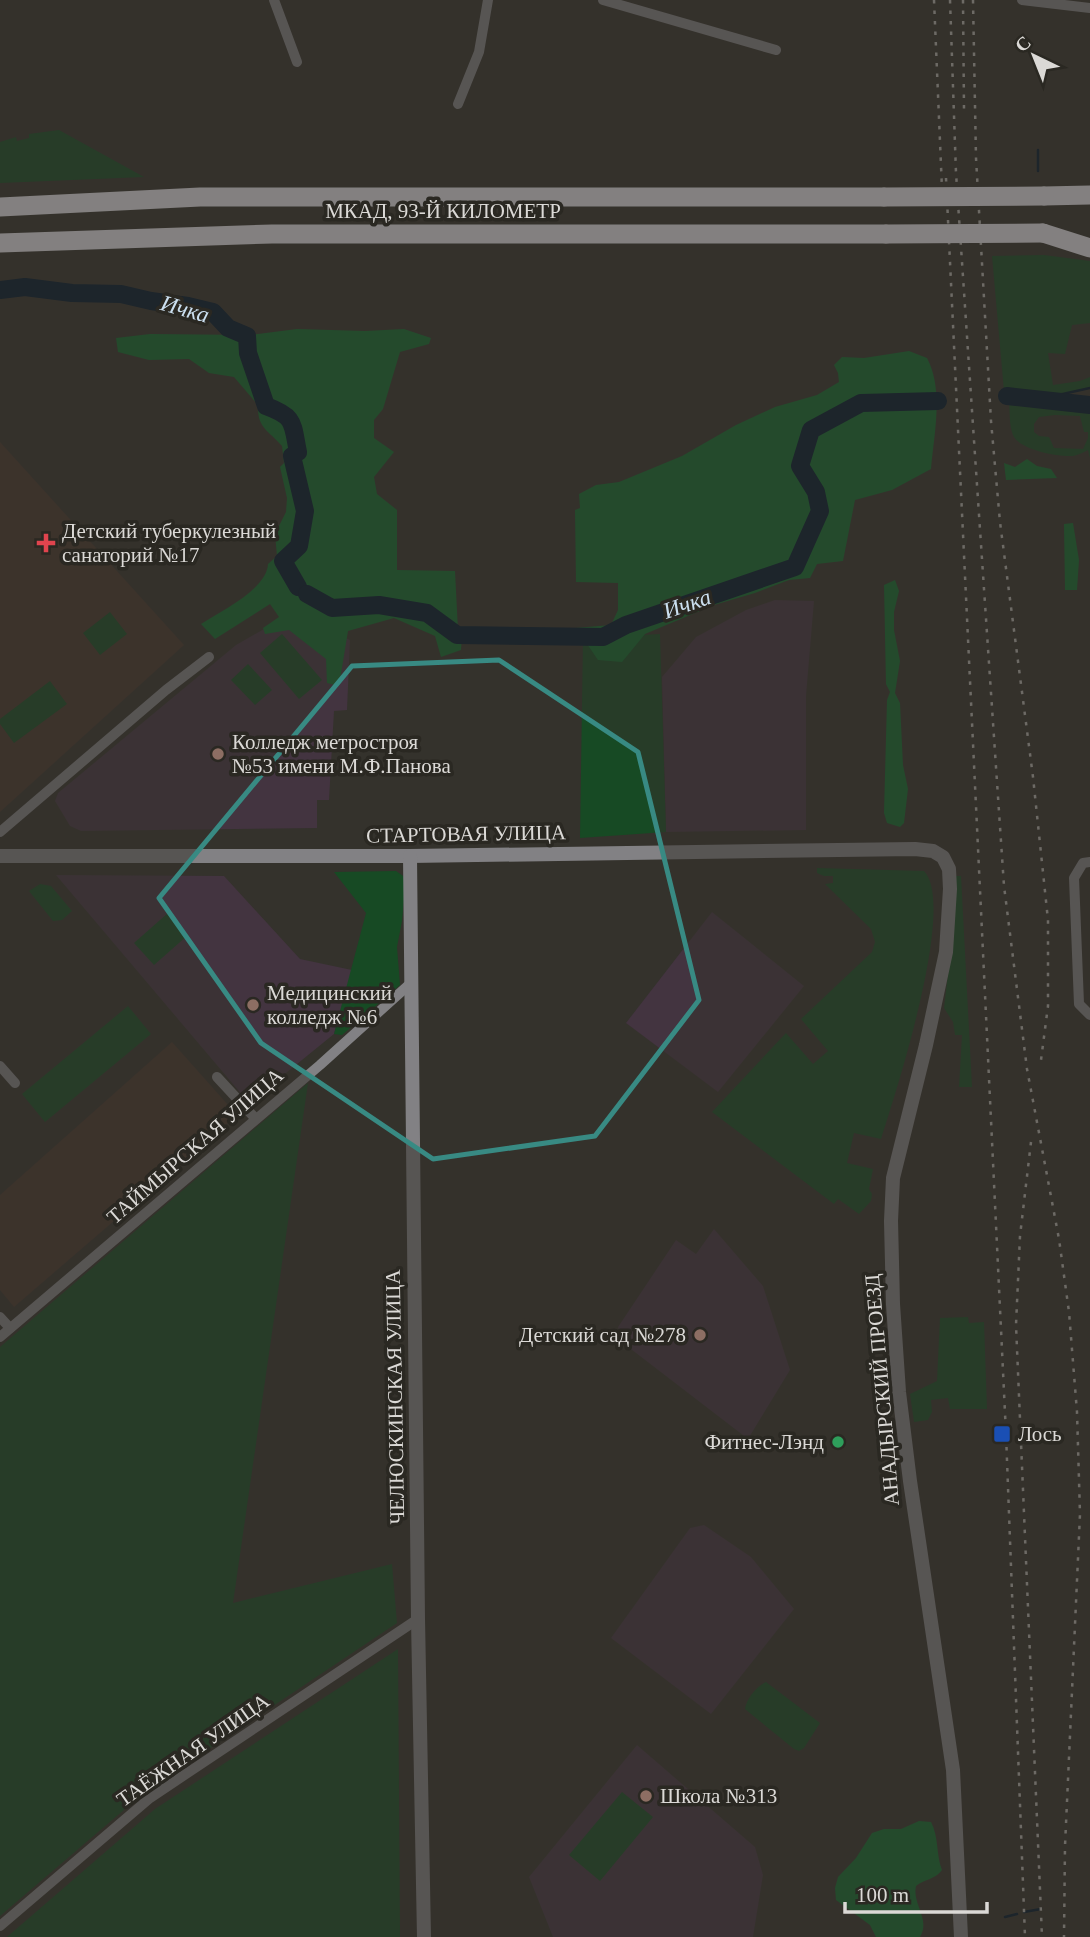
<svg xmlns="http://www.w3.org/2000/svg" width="1090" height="1937" viewBox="0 0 1090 1937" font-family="'Times New Roman',serif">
  <rect width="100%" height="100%" fill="#34322c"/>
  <g fill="#433440">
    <path d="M 775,600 L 814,601 L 806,696 L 806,830 L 666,832 L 662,677 L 696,637 L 746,610 Z"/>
    <path d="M 292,613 L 350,640 L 347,710 L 334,711 L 329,800 L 317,800 L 317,828 L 81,831 L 70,826 L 55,801 L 58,793 L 236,645 Z"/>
    <path d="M 56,875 L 224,876 L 300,959 L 352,970 L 334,1034 L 249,1103 Z"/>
    <path d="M 712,912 L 804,986 L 718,1092 L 626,1023 Z"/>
    <path d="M 714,1229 L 763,1286 L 790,1370 L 748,1439 L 623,1343 L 618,1327 L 676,1240 L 696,1254 Z"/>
    <path d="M 704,1525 L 751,1557 L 794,1609 L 711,1714 L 611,1638 L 690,1528 Z"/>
    <path d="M 637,1745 L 755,1847 L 763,1875 L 753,1937 L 553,1937 L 529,1877 Z"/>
  </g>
  <g fill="#46352b">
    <path d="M 0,442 L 184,645 L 0,812 Z"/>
    <path d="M 172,1042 L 237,1115 L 14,1307 L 0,1290 L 0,1195 Z"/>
  </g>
  <g fill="#174a24" fill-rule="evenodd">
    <path d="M 59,130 L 144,177 L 0,183 L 0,142 L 16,137 L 17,141 L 29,138 L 29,134 Z"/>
    <path d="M 1044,255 L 1090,261 L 1090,323 L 1072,325 L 1065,354 L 1048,353 L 1053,385 L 1080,381 L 1090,377 L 1090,387 L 1040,399 L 1007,396 L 1004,391 L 992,256 Z"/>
    <path d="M 1015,401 L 1084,407 L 1090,411 L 1090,458 L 1088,450 C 1084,452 1078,455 1073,456 C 1058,457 1019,450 1013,435 C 1009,425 1010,412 1009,402 ZM 1055,415 L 1080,416 L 1084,432 L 1088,432 L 1088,438 L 1083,449 L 1054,448 L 1049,437 L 1039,436 L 1034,432 L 1034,424 L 1039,417 Z"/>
    <path d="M 110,612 L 127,634 L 100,655 L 83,633 Z"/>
    <path d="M 282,634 L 322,680 L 299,699 L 260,653 Z"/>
    <path d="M 660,634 L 666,832 L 580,838 L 583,638 Z"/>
    <path d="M 248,664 L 272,690 L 255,705 L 231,680 Z"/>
    <path d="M 50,681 L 67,704 L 14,743 L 0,724 L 0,719 Z"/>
    <path d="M 817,868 L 924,871 C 957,905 895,1095 881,1139 L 854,1133 L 847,1163 L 873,1169 L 869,1189 L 872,1194 L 871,1201 L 859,1214 L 838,1199 L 834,1204 L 712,1112 L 786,1033 L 813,1064 L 828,1051 L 801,1019 L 872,952 L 875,942 L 871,929 L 825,884 L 833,883 L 833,876 L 824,876 L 817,873 Z"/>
    <path d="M 396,871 L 406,878 L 402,921 L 397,947 L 400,985 L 342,1035 L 334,1034 L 366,913 L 334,872 Z"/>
    <path d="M 956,876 L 961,876 L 972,1087 L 959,1087 L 962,1035 L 955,1035 L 953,1022 L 944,1008 L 953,931 Z"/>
    <path d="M 40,884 L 51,886 L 72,911 L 62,920 L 53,921 L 29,891 Z"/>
    <path d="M 168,913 L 188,935 L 154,965 L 134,943 Z"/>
    <path d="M 128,1006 L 151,1034 L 45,1122 L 22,1094 Z"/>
    <path d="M 308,1083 L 233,1603 L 392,1564 L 397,1623 L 146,1791 L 0,1916 L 0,1347 Z"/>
    <path d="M 968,1317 L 969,1323 L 984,1322 L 987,1409 L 950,1409 L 948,1398 L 931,1400 L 932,1412 L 928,1420 L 914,1422 L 910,1394 L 937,1381 L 940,1318 Z"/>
    <path d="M 398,1649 L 400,1937 L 7,1937 L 155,1809 Z"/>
    <path d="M 766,1682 L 820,1723 L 804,1748 L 799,1751 L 794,1749 L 745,1709 C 746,1699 757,1686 766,1682 Z"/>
    <path d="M 622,1792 L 653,1817 L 600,1881 L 569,1855 Z"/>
  </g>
  <g fill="#10692e">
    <path d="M 297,329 L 365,331 L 404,329 L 431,338 L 429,344 L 400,352 L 383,409 L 374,420 L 374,438 L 394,452 L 374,477 L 377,494 L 397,510 L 397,570 L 455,571 L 458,630 L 551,630 L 611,625 L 618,610 L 618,583 L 576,582 L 575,510 L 580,508 L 579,494 L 596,485 L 619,482 L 682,456 L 736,425 L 775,407 L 817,395 L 839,382 L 838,373 L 834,365 L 842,357 L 864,358 L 909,351 L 927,358 C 944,390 934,434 931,469 L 892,490 L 855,500 L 843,561 L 817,564 L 810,578 L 789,580 L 755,593 L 714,605 L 645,634 L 622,662 L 598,660 L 583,638 L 462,636 L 461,650 L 441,657 L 435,636 L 394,618 L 348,631 L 339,686 L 327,683 L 326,659 L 289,630 L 265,634 L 263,628 L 279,617 L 270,604 L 215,639 L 201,624 C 221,611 267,589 268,564 L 277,556 L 275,534 L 286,512 L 287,498 L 280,467 L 284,463 L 282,446 C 268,430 257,428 258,405 L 234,377 L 209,373 L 189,359 L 149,360 L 118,352 L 116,338 L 150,334 L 251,335 Z"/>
    <path d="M 1027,459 L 1037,466 L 1051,469 L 1057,478 L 1006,480 L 1004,463 L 1015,467 Z"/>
    <path d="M 1073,523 L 1079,560 L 1077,590 L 1065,590 L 1064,524 Z"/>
    <path d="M 895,580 L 899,591 L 894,612 L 894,630 L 900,661 L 895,693 L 900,703 L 903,765 L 908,789 L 904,823 L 900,827 L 887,823 L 884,813 L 887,700 L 890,692 L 886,684 L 884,585 Z"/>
    <path d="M 919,1821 L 931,1822 C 939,1837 936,1855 942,1870 C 935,1880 924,1879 916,1886 C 912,1904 931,1920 920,1937 L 876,1937 L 870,1925 L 836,1900 L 835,1888 L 838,1877 L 856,1858 L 872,1833 L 884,1829 L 901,1829 Z"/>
  </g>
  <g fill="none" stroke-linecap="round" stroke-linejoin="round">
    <g stroke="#00172a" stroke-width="2.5">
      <path d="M 1038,171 L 1038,150"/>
      <path d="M 1040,399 L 1090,388"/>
      <path d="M 1024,1912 L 1041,1909"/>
      <path d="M 1005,1917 L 1017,1914"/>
    </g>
    <g stroke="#00172a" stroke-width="18">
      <path d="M 0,290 L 25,287 L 72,293 L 121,294 L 151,301 L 188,306 L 213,312 L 228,328 L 247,336 L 248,353 L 266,406 C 296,417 292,423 298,452 L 292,456 L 305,511 L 299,546 L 283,561 L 298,587"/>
      <path d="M 1007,396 L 1090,405"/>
      <path d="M 307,594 L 332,608 L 379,605 L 427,613 L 457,635 L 603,637 L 626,625 L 795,567 L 820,511 L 816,492 L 800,466 L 811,430 L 861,403 L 938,401"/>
    </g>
    <g stroke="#828184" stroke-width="10">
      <path d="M 274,0 L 297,62"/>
      <path d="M 603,0 L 776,50"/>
      <path d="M 1022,0 L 1090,8"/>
      <path d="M 458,104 L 479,52 L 488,0"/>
      <path d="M 0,832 L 166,690 L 209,657"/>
      <path d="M 1090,862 L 1083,863 L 1074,878 L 1079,1004 L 1090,1015"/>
      <path d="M 0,1066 L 15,1083"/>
      <path d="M 217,1077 L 255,1118"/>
      <path d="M 0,1317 L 10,1328"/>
      <path d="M 0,1337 L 320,1065 L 412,982"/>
      <path d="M 0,1926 L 150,1798 L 418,1619"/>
    </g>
    <g stroke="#828184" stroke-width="14">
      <path d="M 0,856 L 410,856 L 915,849 L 933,851 L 943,857 L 949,869 L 950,889 L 946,952 L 926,1045 L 893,1178 L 891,1221 L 893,1304 L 899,1392 L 910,1481 L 953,1770 L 961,1937"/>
      <path d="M 410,856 L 418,1619 L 424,1937"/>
    </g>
    <g stroke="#e2e0e6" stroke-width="19">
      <path d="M 1044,196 L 1090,195"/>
      <path d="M 0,207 L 200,197 L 884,197"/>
      <path d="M 1043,233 L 1090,248"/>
      <path d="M 0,243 L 272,234 L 886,234"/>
    </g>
    <g stroke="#b1afab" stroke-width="2.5" stroke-dasharray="3.5 7" stroke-linecap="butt">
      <path d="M 934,0 L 942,189"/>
      <path d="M 950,0 L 956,173 L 1004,886 L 1027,1069 L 1059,1239 L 1069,1312 L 1077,1412 L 1080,1514 L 1065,1846 L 1064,1937"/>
      <path d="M 963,0 L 964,110"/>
      <path d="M 973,0 L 976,158 L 991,421 L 1000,522 L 1033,777 L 1048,920 L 1048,1006 L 1041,1060"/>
      <path d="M 946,178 L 1006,1434 L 1025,1937"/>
      <path d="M 1031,1142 L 1020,1236 L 1016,1325 L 1042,1937"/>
    </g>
    <g stroke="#e2e0e6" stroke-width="19">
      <path d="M 884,197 L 1044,196"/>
      <path d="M 886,234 L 1043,233"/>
    </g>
  </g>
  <path d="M0 0H1090V1937H0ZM 499,660 L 638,752 L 699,1000 L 595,1136 L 433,1159 L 261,1043 L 159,898 L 352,666 Z" fill="#34322c" fill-opacity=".55" fill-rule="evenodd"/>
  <path fill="none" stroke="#388a83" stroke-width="5" stroke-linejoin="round" d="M 499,660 L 638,752 L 699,1000 L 595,1136 L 433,1159 L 261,1043 L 159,898 L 352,666 Z"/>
  <path fill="#e0444e" stroke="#2a2822" stroke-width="2.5" d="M42.5 532.5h7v7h7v7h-7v7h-7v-7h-7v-7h7z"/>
  <g fill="#8d6e63" stroke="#2a2822" stroke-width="2.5">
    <circle cx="218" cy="754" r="7"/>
    <circle cx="253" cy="1005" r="7"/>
    <circle cx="700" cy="1335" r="7"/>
    <circle cx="646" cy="1796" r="7"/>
  </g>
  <rect fill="#1a4fb4" stroke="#2a2822" stroke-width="2.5" x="993" y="1425" width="18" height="18" rx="3.5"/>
  <circle fill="#2e9e5b" stroke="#2a2822" stroke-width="2.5" cx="838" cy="1442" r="7"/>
  <g text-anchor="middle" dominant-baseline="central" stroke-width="7" stroke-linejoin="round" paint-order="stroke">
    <g font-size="21" fill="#dbd9d6" stroke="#2a2822">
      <text x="443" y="211">МКАД, 93-Й КИЛОМЕТР</text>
      <text transform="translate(466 834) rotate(-1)">СТАРТОВАЯ УЛИЦА</text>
      <text transform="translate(195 1146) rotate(-41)">ТАЙМЫРСКАЯ УЛИЦА</text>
      <text transform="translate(882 1390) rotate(-95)">АНАДЫРСКИЙ ПРОЕЗД</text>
      <text transform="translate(395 1397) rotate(-91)">ЧЕЛЮСКИНСКАЯ УЛИЦА</text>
      <text transform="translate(193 1750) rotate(-35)">ТАЁЖНАЯ УЛИЦА</text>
    </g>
    <g font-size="21" fill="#dbd9d6" stroke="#2a2822" text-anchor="start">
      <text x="62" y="531">Детский туберкулезный<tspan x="62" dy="24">санаторий №17</tspan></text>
      <text x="232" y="742">Колледж метростроя<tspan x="232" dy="24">№53 имени М.Ф.Панова</tspan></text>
      <text x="267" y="993">Медицинский<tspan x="267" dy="24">колледж №6</tspan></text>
      <text x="686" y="1335" text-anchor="end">Детский сад №278</text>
      <text x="1018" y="1434">Лось</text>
      <text x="824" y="1442" text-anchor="end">Фитнес-Лэнд</text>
      <text x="660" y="1796">Школа №313</text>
    </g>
    <g font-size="23" font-style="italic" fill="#cbdfef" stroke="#2a2822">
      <text transform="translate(185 309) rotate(16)">Ичка</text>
      <text transform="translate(687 604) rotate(-19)">Ичка</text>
    </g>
  </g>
  <g transform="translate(1034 56) rotate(317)" stroke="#2a2822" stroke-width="5" paint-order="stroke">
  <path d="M0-5L12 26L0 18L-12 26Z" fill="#dbd9d6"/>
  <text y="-10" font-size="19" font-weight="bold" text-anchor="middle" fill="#dbd9d6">С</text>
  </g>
  <path d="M845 1902v10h142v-10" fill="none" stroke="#dbd9d6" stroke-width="3.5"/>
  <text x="856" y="1902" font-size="21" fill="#dbd9d6" stroke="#2a2822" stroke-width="5" paint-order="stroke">100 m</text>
</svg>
